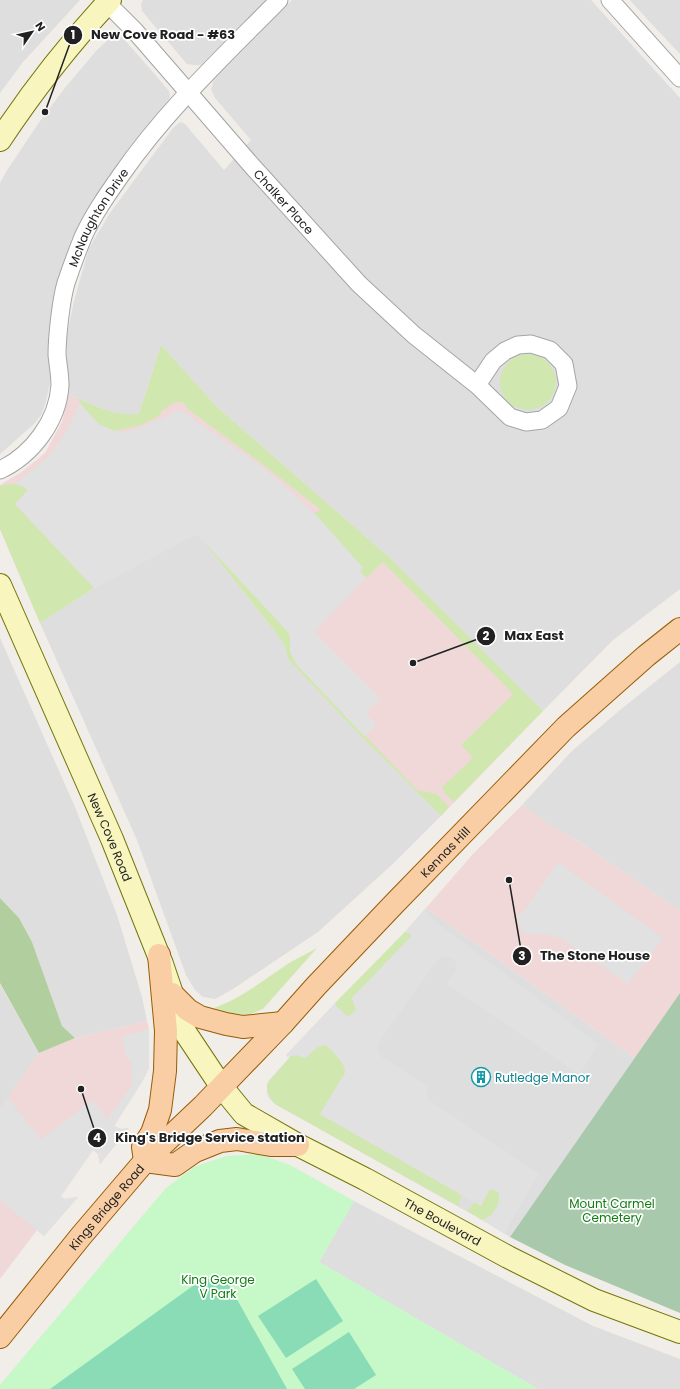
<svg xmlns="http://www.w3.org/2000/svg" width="680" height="1389" viewBox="0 0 680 1389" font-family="Poppins,sans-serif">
  <rect width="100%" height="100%" fill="#f1ede8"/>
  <g fill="#dfdede">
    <path d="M 0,0 L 80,0 L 23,62 L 0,93 Z"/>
    <path d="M 143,0 L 267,0 L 201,65 L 194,65 L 187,64 L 142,11 L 141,4 Z"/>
    <path d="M 292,0 L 591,0 L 680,98 L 680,589 L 613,640 L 543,711 L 391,559 L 217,407 L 161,345 L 139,414 L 126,415 L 107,411 L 68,394 L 66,339 L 74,301 L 89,248 L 110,213 L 173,128 L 180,122 L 185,124 L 224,170 L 251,140 L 215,98 L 211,89 L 214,80 Z"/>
    <path d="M 630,0 L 680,0 L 680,54 L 649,21 Z"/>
    <path d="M 114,35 L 122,37 L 137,54 L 164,85 L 169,91 L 170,97 L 168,101 L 123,157 L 90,209 L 45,405 L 41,415 L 34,424 L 0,454 L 0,183 L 6,172 L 38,124 L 64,89 L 97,50 L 108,40 L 114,39 Z"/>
    <path d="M 196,534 L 199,536 L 274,630 L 285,646 L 288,659 L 353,728 L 441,816 L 396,861 L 318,932 L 233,989 L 215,999 L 203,997 L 195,990 L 186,975 L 137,840 L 40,623 L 94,588 Z"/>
    <path d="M 0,638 L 75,807 L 117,915 L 142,997 L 147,1021 L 75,1038 L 62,1026 L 32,942 L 19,918 L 0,898 Z"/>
    <path d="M 680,662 L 680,911 L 578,841 L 545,822 L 522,805 L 572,751 L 620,710 Z"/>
    <path d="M 426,908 L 635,1058 L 510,1237 L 482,1220 L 275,1104 L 269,1098 L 267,1093 L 267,1084 L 270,1079 L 290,1057 L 286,1055 L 405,932 Z"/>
    <path d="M 0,984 L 39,1053 L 0,1109 Z"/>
    <path d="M 354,1201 L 593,1326 L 680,1359 L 680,1389 L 538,1389 L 319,1262 Z"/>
  </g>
  <g fill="#f0d8d9">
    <path d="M 161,345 L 217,407 L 391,559 L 543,711 L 441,816 L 353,728 L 288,659 L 285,646 L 274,630 L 199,536 L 196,534 L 94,588 L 40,623 L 0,529 L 0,485 L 23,471 L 45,453 L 62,422 L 68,394 L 107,411 L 126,415 L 139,414 Z"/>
    <path d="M 522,805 L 546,822 L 578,841 L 680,911 L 680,993 L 635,1058 L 426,908 L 473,854 Z"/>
    <path d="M 147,1021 L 149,1029 L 149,1068 L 143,1080 L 114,1126 L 121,1129 L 129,1128 L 100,1164 L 98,1154 L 93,1150 L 61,1196 L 64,1199 L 78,1197 L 44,1236 L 37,1230 L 0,1279 L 0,1109 L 39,1053 L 75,1038 Z"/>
  </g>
  <g fill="#d0e8b0">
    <path d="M 161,345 L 217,407 L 391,559 L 543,711 L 454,802 L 443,791 L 442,787 L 473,758 L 461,745 L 513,694 L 383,562 L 366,578 L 360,571 L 363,568 L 314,513 L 319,511 L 320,509 L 262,464 L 189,410 L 182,402 L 176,402 L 170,405 L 162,411 L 159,416 L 142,425 L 115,431 L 100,425 L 89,415 L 77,398 C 99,408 115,416 139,414 Z"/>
    <circle cx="528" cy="382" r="28"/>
    <path d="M 9,484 C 17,484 22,485 28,490 L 15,504 L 94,588 L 40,623 L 0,529 L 0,486 Z"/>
    <path d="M 199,536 L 289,633 L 290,638 L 290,652 L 298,665 L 417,790 L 437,794 L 449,807 L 441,816 L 353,728 L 288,659 L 285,646 L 274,630 Z"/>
    <path d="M 405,932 L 412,935 L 352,998 L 356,1010 L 349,1017 L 336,1006 L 335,1003 Z"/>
    <path d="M 317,948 L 263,1009 L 249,1015 L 230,1013 L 214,1008 C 242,998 265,979 289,963 C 298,958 308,953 317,948 Z"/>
    <path d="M 324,1045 C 334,1048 345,1063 345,1073 L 320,1114 L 462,1195 L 459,1202 L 460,1207 L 275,1104 C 269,1097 267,1093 267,1084 L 290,1057 L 297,1055 L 305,1058 L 318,1047 Z"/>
    <path d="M 493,1189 L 499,1193 C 501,1205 493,1217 482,1220 L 466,1210 L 469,1209 L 475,1202 L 481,1206 L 488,1192 Z"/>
  </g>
  <path fill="#b0ce9e" d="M 0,898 L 19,918 L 32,942 L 62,1026 L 75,1038 L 39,1053 L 0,983 Z"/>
  <path fill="#a9c9ac" d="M 680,993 L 680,1313 L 565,1265 L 510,1237 Z"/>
  <path fill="#c7f8c7" d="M 259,1154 L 290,1165 L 354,1201 L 319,1262 L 538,1389 L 0,1389 L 0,1385 L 166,1188 L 194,1167 L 226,1156 Z"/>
  <g fill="#89dcb6">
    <path d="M 215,1278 L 229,1285 L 287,1389 L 50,1389 L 201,1280 Z"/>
    <path d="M 316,1279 L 343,1321 L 286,1358 L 258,1316 Z"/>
    <path d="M 349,1332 L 376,1375 L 354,1389 L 305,1389 L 292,1369 Z"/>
  </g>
  <g fill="#e1e1e1">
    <path d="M 80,404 L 100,425 L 115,431 L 125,432 L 143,427 L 180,410 L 262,467 L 290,491 L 314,513 L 363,568 L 360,571 L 366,578 L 314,632 L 381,699 L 366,713 L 376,725 L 366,735 L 364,736 L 297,665 L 290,652 L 290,638 L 289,633 L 197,534 L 195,534 L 94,588 L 15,504 L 28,490 L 23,486 L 16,484 L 50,455 L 66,433 Z"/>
    <path d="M 558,862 L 663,938 L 628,984 L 560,938 L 549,935 L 522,933 L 517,916 L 524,911 Z"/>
    <path d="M 424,910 L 431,918 L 598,1044 L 580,1075 L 447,984 L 457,969 L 457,965 L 453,959 L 444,957 L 440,958 L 436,962 L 379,1042 L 377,1048 L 379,1054 L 382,1057 L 427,1086 L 427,1099 L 539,1174 L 507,1228 L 507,1234 L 482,1220 L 492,1215 L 499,1202 L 499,1193 L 493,1189 L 489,1190 L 481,1206 L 320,1114 L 345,1073 L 345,1067 L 342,1063 L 329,1047 L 324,1045 L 318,1047 L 305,1058 L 297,1055 L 287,1057 L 286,1055 L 335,1003 L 336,1006 L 348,1017 L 356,1010 L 352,998 L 412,936 L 409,933 L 405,932 Z"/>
    <path d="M 149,1029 L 149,1068 L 143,1080 L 114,1126 L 121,1129 L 129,1128 L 100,1164 L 98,1154 L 93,1150 L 61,1196 L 64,1199 L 78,1197 L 44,1236 L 0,1200 L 0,1109 L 8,1098 L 41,1139 L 93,1100 L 107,1119 L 132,1085 L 131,1060 L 127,1060 L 122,1037 Z"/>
  </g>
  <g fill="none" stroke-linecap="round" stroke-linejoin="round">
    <defs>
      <g id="street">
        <path d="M 610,0 L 680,78"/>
        <path id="s1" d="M 107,3 L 135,31 L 252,166 L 359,284 L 414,335 L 477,385 L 510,417 L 526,422 L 542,420 L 559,408 L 568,386 L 564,364 L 550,350 L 531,344 L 518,345 L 505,351 L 493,361 L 477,385"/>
        <path id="s2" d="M 0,470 C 32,455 58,421 60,385 C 60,375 58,365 57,355 C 57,337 61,300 66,283 C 71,268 77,252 83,237 C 93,215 107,195 121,175 C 166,110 224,56 279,0"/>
      </g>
      <g id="secondary">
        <path d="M 0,140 C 31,93 71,42 110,0"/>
        <path id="s3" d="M 0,585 L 112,839 L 162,964 L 185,1032 L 221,1086 L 244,1114 L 298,1145 L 365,1179 L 508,1257 L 594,1300 L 680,1332"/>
      </g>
      <g id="primary">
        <path d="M 172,994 L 188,1010 L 200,1017 L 226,1024 L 243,1027 L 283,1023"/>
        <path d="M 145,1161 L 143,1147 L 152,1133 L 160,1110 L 165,1071 L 166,1031 L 159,955"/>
        <path d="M 145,1161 L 175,1165 L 195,1151 L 220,1141 L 237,1139 L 271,1145 L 298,1145"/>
        <path id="s4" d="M 0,1337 L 81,1236 L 145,1161 L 203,1106 L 283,1023 L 316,986 L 394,904 L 566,727 L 646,656 L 680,629"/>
      </g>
    </defs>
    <use href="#street" stroke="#a5a5a5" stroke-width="19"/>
    <use href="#secondary" stroke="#737609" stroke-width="24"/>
    <use href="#primary" stroke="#985c05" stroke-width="24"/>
    <use href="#street" stroke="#fff" stroke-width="17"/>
    <use href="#secondary" stroke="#f8f6be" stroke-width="22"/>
    <use href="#primary" stroke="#f9cea4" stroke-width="22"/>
  </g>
  <defs>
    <symbol id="building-ring" viewBox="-11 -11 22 22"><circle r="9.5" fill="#fff" stroke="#0f9aa8" stroke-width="1.5"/><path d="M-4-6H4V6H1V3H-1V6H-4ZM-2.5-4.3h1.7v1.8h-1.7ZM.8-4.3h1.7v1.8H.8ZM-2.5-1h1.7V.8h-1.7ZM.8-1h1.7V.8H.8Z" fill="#0f9aa8"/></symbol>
  </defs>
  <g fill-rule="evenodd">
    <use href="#building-ring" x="470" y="1066" width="22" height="22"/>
  </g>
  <g text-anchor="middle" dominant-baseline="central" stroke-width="3.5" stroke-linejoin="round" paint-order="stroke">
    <g font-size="12" fill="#212121" stroke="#fff">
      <text stroke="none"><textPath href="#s1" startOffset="266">Chalker Place</textPath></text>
      <text stroke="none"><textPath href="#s2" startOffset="285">McNaughton Drive</textPath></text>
      <text stroke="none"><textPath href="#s3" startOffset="275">New Cove Road</textPath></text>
      <text stroke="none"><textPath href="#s4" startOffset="659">Kennas Hill</textPath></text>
      <text stroke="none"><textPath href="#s4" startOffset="168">Kings Bridge Road</textPath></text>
      <text stroke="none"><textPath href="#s3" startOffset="811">The Boulevard</textPath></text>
    </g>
    <g font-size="12" fill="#0d838f" stroke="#fff" text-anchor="start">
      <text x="495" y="1077">Rutledge Manor</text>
    </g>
    <g font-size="12" fill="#107d11" stroke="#fff">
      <text x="612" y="1203">Mount Carmel<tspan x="612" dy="14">Cemetery</tspan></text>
      <text x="218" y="1279">King George<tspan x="218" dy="14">V Park</tspan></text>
    </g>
  </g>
  <path fill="none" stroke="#212121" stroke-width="1.5" d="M45 112L73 35M413 663L486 636M509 880L522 956M81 1089L97 1138"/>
  <g fill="#212121" stroke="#fff" stroke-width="1.5">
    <circle cx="45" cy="112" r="4"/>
    <circle cx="413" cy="663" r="4"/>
    <circle cx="509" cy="880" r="4"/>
    <circle cx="81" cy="1089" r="4"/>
    <circle cx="73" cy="35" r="10"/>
    <circle cx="486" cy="636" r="10"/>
    <circle cx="522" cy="956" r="10"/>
    <circle cx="97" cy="1138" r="10"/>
  </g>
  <g font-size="12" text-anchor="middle" font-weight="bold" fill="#fff">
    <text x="73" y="39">1</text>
    <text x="486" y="640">2</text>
    <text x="522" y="960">3</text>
    <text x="97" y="1142">4</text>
  </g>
  <g font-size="13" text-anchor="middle" font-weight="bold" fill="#212121" stroke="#fff" stroke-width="3.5" stroke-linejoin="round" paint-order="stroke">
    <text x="163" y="39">New Cove Road - #63</text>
    <text x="534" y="640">Max East</text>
    <text x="595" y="960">The Stone House</text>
    <text x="210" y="1142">King's Bridge Service station</text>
  </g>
  <g transform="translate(32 32) rotate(56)" stroke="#ffffff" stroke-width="3" paint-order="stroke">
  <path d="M0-3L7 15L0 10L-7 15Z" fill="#212121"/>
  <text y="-6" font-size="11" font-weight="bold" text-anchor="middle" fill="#212121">N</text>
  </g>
</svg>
